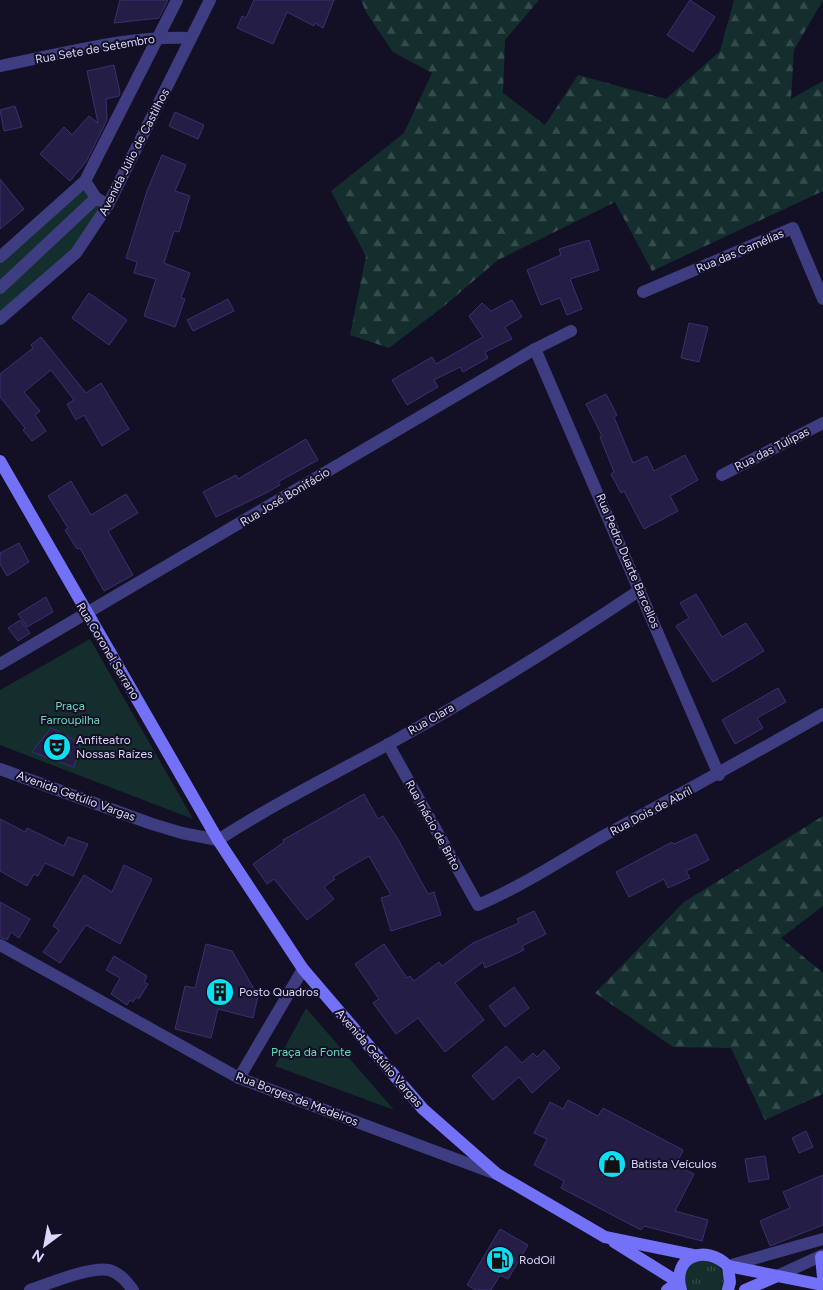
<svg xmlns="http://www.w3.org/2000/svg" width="823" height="1290" viewBox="0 0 823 1290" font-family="Figtree,sans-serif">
  <defs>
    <pattern id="grass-tufts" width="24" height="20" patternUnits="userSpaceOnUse" patternTransform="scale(1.25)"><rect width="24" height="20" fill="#132e2d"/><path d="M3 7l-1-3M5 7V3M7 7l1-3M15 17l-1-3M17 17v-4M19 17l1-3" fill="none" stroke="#354c4c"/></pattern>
    <pattern id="forest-firs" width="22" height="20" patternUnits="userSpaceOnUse" patternTransform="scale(1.25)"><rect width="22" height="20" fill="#132e2d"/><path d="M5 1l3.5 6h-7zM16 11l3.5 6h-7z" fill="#354c4c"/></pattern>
  </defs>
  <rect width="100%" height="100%" fill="#131025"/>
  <path fill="url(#grass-tufts)" d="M 695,1260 L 714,1261 C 724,1271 725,1276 722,1290 L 687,1290 C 683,1275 684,1271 695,1260 Z"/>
  <g fill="url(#forest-firs)">
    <path d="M 361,0 L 539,0 L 505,40 L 503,93 L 545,125 L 578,75 L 666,99 L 720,51 L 734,0 L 823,0 L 794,50 L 791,99 L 823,81 L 823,191 L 652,271 L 615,202 L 498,260 L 444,306 L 389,348 L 350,335 L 366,256 L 331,191 L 404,133 L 432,73 L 393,52 L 366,12 Z"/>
    <path d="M 823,816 L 823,906 L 781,938 L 823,973 L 823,1094 L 765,1120 L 731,1048 L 673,1047 L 595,993 L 684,902 Z"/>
  </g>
  <g fill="#132e2d">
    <path d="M 85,181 L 108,205 L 76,253 L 0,319 L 0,257 Z"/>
    <path d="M 90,639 L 193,819 L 0,745 L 0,690 Z"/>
    <path d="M 306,1008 L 394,1110 L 275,1066 Z"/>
  </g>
  <g fill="#241d45" stroke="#3c3070">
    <path d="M 120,0 L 168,0 L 159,18 L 114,23 Z"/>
    <path d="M 254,0 L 334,0 L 323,28 L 315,23 L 314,26 L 287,12 L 273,44 L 237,28 L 242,16 L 246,18 Z"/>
    <path d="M 690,0 L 715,17 L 693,52 L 667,35 Z"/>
    <path d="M 114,65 L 120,93 L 119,96 L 106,99 L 107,120 L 86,162 L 70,181 L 40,154 L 64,127 L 72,135 L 89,116 L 98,123 L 87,71 Z"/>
    <path d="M 15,106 L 22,127 L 4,131 L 0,110 Z"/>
    <path d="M 175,112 L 204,125 L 198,139 L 169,126 Z"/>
    <path d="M 162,155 L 186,165 L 175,191 L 190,196 L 179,232 L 174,231 L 164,263 L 190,273 L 181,298 L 185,299 L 175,327 L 144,316 L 156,279 L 134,273 L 137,262 L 126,258 L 147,191 Z"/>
    <path d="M 0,179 L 24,209 L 0,229 Z"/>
    <path d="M 589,240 L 599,270 L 570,279 L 582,309 L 567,315 L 560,298 L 541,305 L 527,270 L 561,255 L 559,249 Z"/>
    <path d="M 89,293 L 127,320 L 109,345 L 72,318 Z"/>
    <path d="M 228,299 L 234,311 L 193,331 L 187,320 Z"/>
    <path d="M 512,300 L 522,317 L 505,327 L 512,339 L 485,352 L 488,358 L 463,372 L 460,367 L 434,380 L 438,387 L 407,405 L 392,380 L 432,357 L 436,364 L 483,337 L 469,316 L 482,303 L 491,311 Z"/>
    <path d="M 689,323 L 708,327 L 699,362 L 681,358 Z"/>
    <path d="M 41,337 L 86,393 L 101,383 L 129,429 L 102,446 L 84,415 L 76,420 L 67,404 L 74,400 L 51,370 L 24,392 L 40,411 L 35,415 L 46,431 L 32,441 L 23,430 L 25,428 L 0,397 L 0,374 L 33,348 L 31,345 Z"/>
    <path d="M 606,394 L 617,415 L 614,417 L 633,463 L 647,456 L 654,471 L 685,455 L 698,480 L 670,496 L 678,511 L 644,529 L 624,491 L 621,493 L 611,474 L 614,472 L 600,437 L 602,436 L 586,404 Z"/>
    <path d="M 306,439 L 318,460 L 278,482 L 280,485 L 266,493 L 216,517 L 203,492 L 236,475 L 238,479 Z"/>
    <path d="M 71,481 L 91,515 L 126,494 L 138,513 L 108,531 L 133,575 L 104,591 L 80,548 L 77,549 L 65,530 L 68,528 L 48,496 Z"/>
    <path d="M 19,543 L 29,562 L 7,576 L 0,564 L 0,553 Z"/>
    <path d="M 696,594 L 722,637 L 746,623 L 764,651 L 713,682 L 676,626 L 689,618 L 680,603 Z"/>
    <path d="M 46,597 L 53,612 L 27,627 L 18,614 Z"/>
    <path d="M 20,620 L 30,633 L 18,641 L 8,628 Z"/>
    <path d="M 778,688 L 786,702 L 757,718 L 763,728 L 735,744 L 722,720 Z"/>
    <path d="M 51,728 L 80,743 L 74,767 L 32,752 Z"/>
    <path d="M 364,794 L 378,819 L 383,816 L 399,841 L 428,894 L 434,892 L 441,915 L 391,931 L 381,898 L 391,895 L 369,856 L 333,877 L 335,879 L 324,887 L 334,899 L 307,920 L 274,879 L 267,884 L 253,864 L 284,842 L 283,840 Z"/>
    <path d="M 0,819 L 25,832 L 27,828 L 64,846 L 68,837 L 88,844 L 73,876 L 45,863 L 38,876 L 34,874 L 27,886 L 0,871 Z"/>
    <path d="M 696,834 L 709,860 L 686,871 L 690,878 L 668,888 L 664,879 L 629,897 L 616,872 L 672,842 L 674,844 Z"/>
    <path d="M 124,865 L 152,879 L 120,944 L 86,925 L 60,963 L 43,952 L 59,930 L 53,926 L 84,875 L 112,892 Z"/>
    <path d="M 0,902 L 30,919 L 19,938 L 11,932 L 7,940 L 0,937 Z"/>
    <path d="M 534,911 L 546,934 L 522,946 L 524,950 L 485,968 L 483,962 L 455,983 L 484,1020 L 445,1052 L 418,1018 L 396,1034 L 373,1003 L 379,999 L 355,964 L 384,944 L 407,978 L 410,976 L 414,981 L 439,962 L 442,966 L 473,943 L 519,923 L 517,919 Z"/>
    <path d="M 206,944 L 232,951 L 258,996 L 253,1018 L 218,1009 L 211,1038 L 175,1029 L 185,986 L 195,988 Z"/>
    <path d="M 114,956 L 147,976 L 144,982 L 148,984 L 139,999 L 136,997 L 133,1002 L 130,1000 L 127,1005 L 111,994 L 120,978 L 106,970 Z"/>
    <path d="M 514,987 L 529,1008 L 505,1027 L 489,1006 Z"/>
    <path d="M 506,1046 L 522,1063 L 533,1053 L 537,1057 L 544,1050 L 560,1068 L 532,1093 L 519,1077 L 493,1100 L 472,1076 Z"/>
    <path d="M 568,1100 L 598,1116 L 603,1108 L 683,1150 L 676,1165 L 694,1174 L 675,1211 L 708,1220 L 702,1241 L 644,1226 L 641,1230 L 561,1188 L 564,1181 L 534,1165 L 547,1139 L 534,1133 L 550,1102 L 563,1109 Z"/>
    <path d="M 806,1131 L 813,1147 L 799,1153 L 792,1138 Z"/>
    <path d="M 765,1156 L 769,1179 L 749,1182 L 745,1159 Z"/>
    <path d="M 823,1175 L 823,1225 L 770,1246 L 760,1221 L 790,1208 L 783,1192 Z"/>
    <path d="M 500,1229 L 528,1245 L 508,1279 L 500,1275 L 491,1290 L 476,1290 L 467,1285 Z"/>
  </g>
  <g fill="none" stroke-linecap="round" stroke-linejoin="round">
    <path stroke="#3f3d81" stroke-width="12" d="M 0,288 L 96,198"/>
    <g stroke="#3f3d81" stroke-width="12">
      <path d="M 0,66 C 63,54 127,35 191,38"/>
      <path d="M 643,292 L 793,228 L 823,299"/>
      <path d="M 535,349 L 719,775"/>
      <path d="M 722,475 L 823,423"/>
      <path d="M 0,664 L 535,349 L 571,331"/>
      <path d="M 388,744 L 478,905 C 523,886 564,858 607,834 C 680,794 752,755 823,714"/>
      <path d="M 0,769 L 152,824 L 182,833 L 218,840 C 272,805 330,776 387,745 C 474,697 558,645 640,590"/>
      <path d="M 0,945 L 239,1078 L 496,1174"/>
      <path d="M 239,1078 L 303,969"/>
      <path d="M 728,1266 L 823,1239"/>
      <path d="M 775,1277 L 823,1255"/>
      <path d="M 30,1290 C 48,1284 91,1266 109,1270 C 120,1273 127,1282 133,1290"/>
    </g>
    <g stroke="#3f3d81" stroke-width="12">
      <path d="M 85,181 L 96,198 L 108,205"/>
      <path d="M 0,257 L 85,181 L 177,0"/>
      <path d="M 0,319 L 76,253 L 108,205 L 210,0"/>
    </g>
    <g stroke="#7371f8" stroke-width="12">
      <path d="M 0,461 L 218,840 L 303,969 L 423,1109 L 497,1174 L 605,1237 L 693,1255"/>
      <path d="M 614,1242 L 678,1282"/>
      <path d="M 821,1257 L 823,1277"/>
      <path d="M 728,1266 L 823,1285"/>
      <path d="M 667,1290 L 678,1282"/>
      <path d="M 681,1290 C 671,1257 705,1243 728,1266 L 730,1282 L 728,1290"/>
      <path d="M 745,1290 L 775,1277"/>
    </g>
  </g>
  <defs>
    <symbol id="theatre-disc" viewBox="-11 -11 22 22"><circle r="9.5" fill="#0cdff3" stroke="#131025"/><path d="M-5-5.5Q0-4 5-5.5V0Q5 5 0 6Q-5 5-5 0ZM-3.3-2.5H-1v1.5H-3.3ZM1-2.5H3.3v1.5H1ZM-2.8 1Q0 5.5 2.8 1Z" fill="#111"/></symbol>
    <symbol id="building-disc" viewBox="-11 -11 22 22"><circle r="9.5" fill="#0cdff3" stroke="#131025"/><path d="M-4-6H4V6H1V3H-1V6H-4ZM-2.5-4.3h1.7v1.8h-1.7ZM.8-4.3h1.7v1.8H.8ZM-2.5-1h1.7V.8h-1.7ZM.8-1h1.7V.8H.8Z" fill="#111"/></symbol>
    <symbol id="shop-disc" viewBox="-11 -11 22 22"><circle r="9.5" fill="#0cdff3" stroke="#131025"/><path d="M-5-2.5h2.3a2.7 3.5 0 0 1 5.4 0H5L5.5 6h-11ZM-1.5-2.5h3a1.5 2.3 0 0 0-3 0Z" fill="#111"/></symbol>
    <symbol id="fuel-disc" viewBox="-11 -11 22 22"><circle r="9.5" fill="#0cdff3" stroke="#131025"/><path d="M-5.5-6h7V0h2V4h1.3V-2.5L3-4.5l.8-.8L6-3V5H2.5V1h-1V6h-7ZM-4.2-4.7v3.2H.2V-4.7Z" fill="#111"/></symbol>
  </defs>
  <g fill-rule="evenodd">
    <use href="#theatre-disc" x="41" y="731" width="32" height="32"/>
    <use href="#building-disc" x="204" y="976" width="32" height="32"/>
    <use href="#shop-disc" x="596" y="1148" width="32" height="32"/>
    <use href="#fuel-disc" x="484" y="1244" width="32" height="32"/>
  </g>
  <g text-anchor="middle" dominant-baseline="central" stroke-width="4" stroke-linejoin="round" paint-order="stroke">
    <g font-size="12" fill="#dad6fd" stroke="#131025">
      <text transform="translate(95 49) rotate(-10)">Rua Sete de Setembro</text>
      <text transform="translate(134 152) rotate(-63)">Avenida Júlio de Castilhos</text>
      <text transform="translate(740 251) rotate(-23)">Rua das Camélias</text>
      <text transform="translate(772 449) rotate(-27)">Rua das Tulipas</text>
      <text transform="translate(285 497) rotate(-31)">Rua José Bonifácio</text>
      <text transform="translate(628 561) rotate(67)">Rua Pedro Duarte Barcellos</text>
      <text transform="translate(108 651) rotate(59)">Rua Coronel Serrano</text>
      <text transform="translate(431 719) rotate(-30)">Rua Clara</text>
      <text transform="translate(76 796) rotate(20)">Avenida Getúlio Vargas</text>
      <text transform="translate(651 811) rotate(-28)">Rua Dois de Abril</text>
      <text transform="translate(433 825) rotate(61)">Rua Inácio de Brito</text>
      <text transform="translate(379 1058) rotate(49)">Avenida Getúlio Vargas</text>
      <text transform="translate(297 1099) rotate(21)">Rua Borges de Medeiros</text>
    </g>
    <g font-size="12" fill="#65dabb" stroke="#131025">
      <text x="70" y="706">Praça<tspan x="70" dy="14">Farroupilha</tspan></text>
      <text x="311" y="1052">Praça da Fonte</text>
    </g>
    <g font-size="12" fill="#dad6fd" stroke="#131025" text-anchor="start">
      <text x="76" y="740">Anfiteatro<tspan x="76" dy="14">Nossas Raízes</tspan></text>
      <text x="239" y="992">Posto Quadros</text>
      <text x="631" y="1164">Batista Veículos</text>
      <text x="519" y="1260">RodOil</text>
    </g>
  </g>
  <g transform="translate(45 1245) rotate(212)" stroke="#131025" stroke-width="4" paint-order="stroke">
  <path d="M0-4L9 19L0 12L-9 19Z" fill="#dad6fd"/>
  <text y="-8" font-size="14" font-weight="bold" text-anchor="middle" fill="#dad6fd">N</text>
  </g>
</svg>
